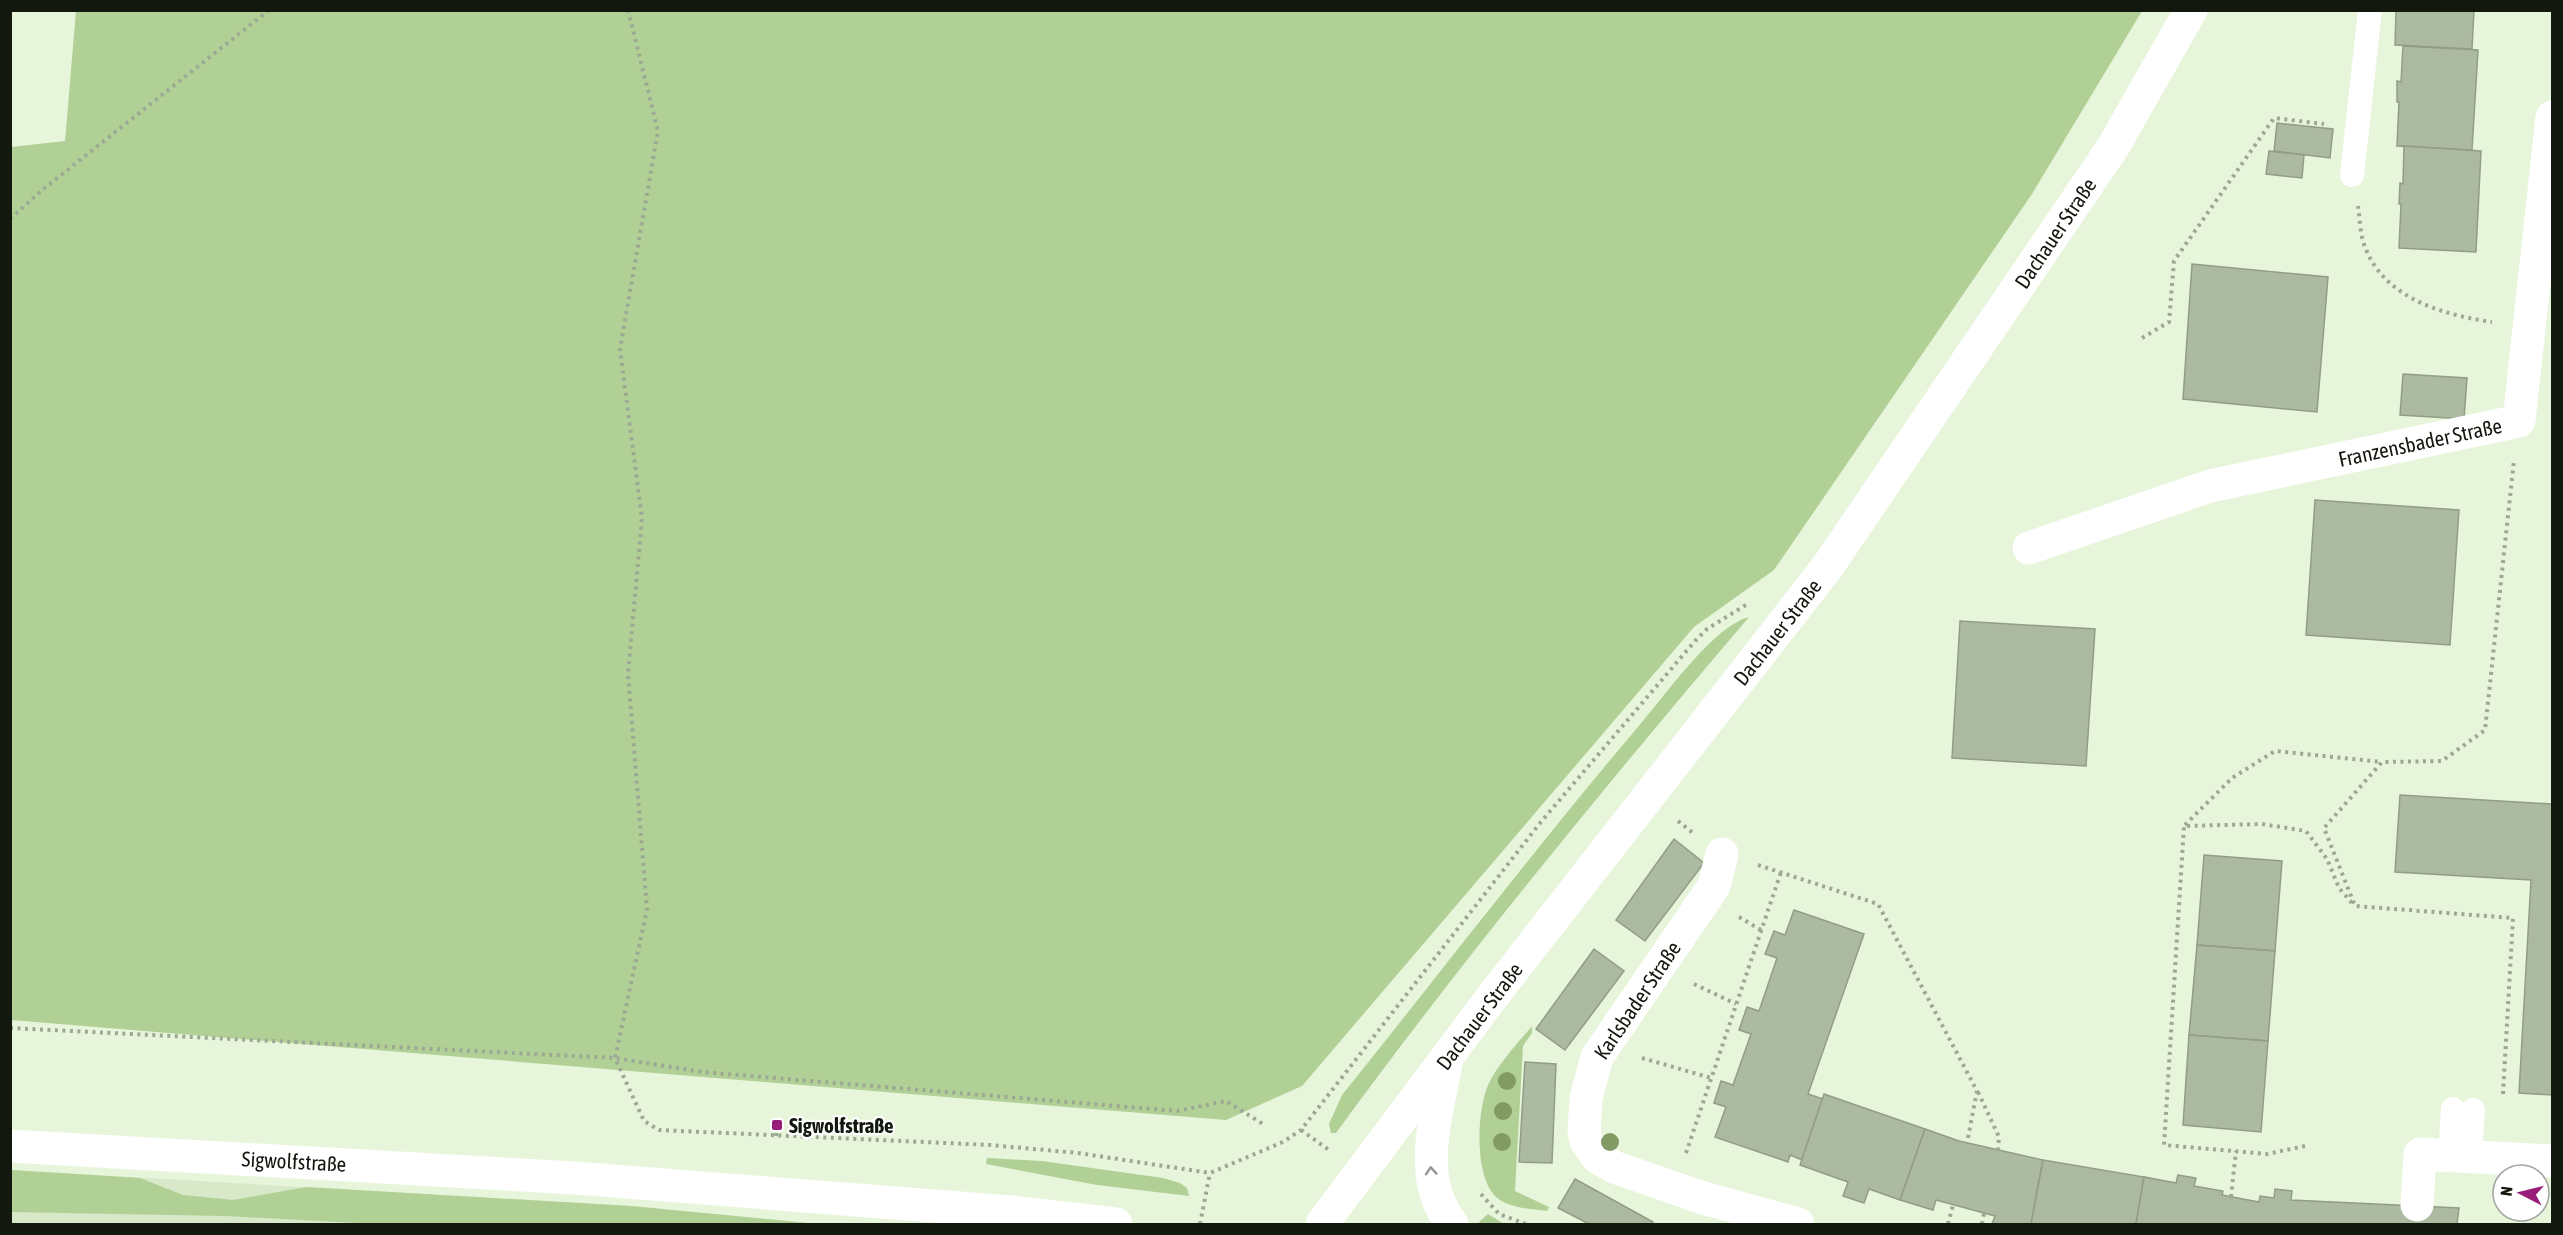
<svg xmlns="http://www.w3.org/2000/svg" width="2563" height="1235" viewBox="0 0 2563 1235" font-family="'Asap Condensed',sans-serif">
  <rect width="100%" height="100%" fill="#e7f6db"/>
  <path fill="#d7e9c8" d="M 10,1170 L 631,1206 L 818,1224 L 11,1224 Z"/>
  <g fill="#b1d096">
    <path d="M 76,11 L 76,10 L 2142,11 L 2032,194 L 1774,570 L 1694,627 L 1302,1086 L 1226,1120 L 11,1020 L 11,147 L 65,141 Z"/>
    <path d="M 1749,617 C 1606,785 1466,955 1336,1133 L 1331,1133 L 1329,1124 L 1342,1095 C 1442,971 1539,843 1643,721 C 1667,693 1714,626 1749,617 Z"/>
    <path d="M 1532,1026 L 1532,1033 L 1523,1046 L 1515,1191 L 1549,1207 L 1547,1211 C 1531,1209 1507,1208 1495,1196 C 1474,1174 1477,1111 1488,1085 C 1498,1064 1517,1044 1532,1026 Z"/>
    <path d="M 987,1158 L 1042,1161 L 1163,1178 L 1180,1183 L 1187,1188 L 1189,1196 L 1097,1185 L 986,1164 Z"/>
    <path d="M 11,1170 L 140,1178 L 183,1195 L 233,1200 L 307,1187 L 631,1206 L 818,1224 L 376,1224 L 225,1216 L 11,1212 Z"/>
    <path d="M 1488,1214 L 1504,1224 L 1481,1224 L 1479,1222 Z"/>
  </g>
  <g fill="#acbaa1" stroke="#919e86" stroke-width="1.5">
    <path d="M 2396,10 L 2474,10 L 2472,49 L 2395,45 Z"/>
    <path d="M 2403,46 L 2478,50 L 2472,150 L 2397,146 L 2399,102 L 2397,102 L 2397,81 L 2401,82 Z"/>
    <path d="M 2277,123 L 2333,129 L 2330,158 L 2274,151 Z"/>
    <path d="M 2404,146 L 2481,151 L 2476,252 L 2399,248 L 2401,204 L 2399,204 L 2400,183 L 2403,184 Z"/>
    <path d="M 2269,151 L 2304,155 L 2302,178 L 2266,174 Z"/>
    <path d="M 2192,264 L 2328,277 L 2317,412 L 2183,399 Z"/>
    <path d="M 2403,374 L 2467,378 L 2464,419 L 2400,415 Z"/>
    <path d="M 2315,500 L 2459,510 L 2450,645 L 2306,635 Z"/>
    <path d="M 1960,621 L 2095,629 L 2086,766 L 1952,758 Z"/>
    <path d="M 2400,795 L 2552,804 L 2552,1095 L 2519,1093 L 2531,880 L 2395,872 Z"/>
    <path d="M 1674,839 L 1704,863 L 1645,941 L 1616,920 Z"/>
    <path d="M 2204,855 L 2282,861 L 2275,951 L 2197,945 Z"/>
    <path d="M 1794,910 L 1864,934 L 1808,1094 L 1823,1099 L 1802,1160 L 1790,1155 L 1788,1162 L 1715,1137 L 1726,1107 L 1714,1103 L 1721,1081 L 1733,1085 L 1751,1034 L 1739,1030 L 1747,1007 L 1759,1011 L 1777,958 L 1765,954 L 1774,931 L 1785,935 Z"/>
    <path d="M 2197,945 L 2275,951 L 2268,1041 L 2189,1035 Z"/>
    <path d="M 1594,949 L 1624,971 L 1565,1050 L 1536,1029 Z"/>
    <path d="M 2189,1035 L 2268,1041 L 2261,1132 L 2183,1125 Z"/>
    <path d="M 1525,1062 L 1556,1064 L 1552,1163 L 1519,1162 Z"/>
    <path d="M 1824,1094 L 1925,1129 L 1900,1200 L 1869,1189 L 1864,1203 L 1843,1196 L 1848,1182 L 1800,1165 Z"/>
    <path d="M 1925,1129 L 1959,1141 L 2043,1160 L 2031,1224 L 1992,1224 L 1995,1216 L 1936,1200 L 1933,1210 L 1900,1200 Z"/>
    <path d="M 2043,1160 L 2144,1177 L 2136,1224 L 2031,1224 Z"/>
    <path d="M 2178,1175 L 2196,1178 L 2194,1186 L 2223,1191 L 2222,1195 L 2259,1202 L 2260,1196 L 2274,1198 L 2275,1189 L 2292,1191 L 2291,1200 L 2459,1208 L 2457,1224 L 2136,1224 L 2144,1177 L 2176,1183 Z"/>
    <path d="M 1575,1179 L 1653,1222 L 1651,1224 L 1589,1224 L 1558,1208 Z"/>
  </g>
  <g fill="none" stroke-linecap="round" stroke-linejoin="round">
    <g stroke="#9da894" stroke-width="4" stroke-dasharray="3 4.5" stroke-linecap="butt">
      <path d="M 628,10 L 658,131 L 620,349 L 642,519 L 628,674 L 647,909 L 615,1058 L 644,1121 L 659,1130 L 990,1145 L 1078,1153 L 1210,1173 L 1283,1142 L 1301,1130 L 1540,823 L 1695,641 L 1707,629 L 1749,603"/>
      <path d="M 2358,206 C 2360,219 2360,235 2365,247 C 2384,298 2443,315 2492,322"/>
      <path d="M 10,219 L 41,191 L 269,10"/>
      <path d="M 2142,338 L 2169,322 L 2174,261 L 2274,118 L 2324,124"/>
      <path d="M 1678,821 L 1693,833"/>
      <path d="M 2185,825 L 2232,778 L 2275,751 L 2382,762"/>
      <path d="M 1758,865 L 1878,904 L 1977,1091 L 1967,1143"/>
      <path d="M 1739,917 L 1761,930"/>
      <path d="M 1694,984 L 1736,1004"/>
      <path d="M 10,1028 L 615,1058 L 702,1072 L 1177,1111 L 1226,1101 L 1263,1124"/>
      <path d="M 1642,1058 L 1711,1078"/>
      <path d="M 1978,1092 L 1999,1137 L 1998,1150"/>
      <path d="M 2503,1094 L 2513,918 L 2355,906 L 2324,828 L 2382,762 L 2442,761 L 2485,730 L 2514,460"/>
      <path d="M 1301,1130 L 1329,1150"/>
      <path d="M 776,1136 L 777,1125"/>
      <path d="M 2305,1146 L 2267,1154 L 2164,1145 L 2184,826 L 2262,824 L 2306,831 L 2327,859 L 2339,888 L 2352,903"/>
      <path d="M 1686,1153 L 1781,872"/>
      <path d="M 1481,1194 L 1499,1214 L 1526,1224"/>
      <path d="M 2231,1197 L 2236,1151"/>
      <path d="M 1200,1224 L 1210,1173"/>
      <path d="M 1948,1224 L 1953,1205"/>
      <path d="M 1982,1224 L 1984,1213"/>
    </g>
    <g stroke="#fff" stroke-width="24">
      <path d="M 2352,175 L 2370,10"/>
      <path d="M 2450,1156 L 2453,1109"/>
      <path d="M 2470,1157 L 2473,1110"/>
    </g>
    <g stroke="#fff" stroke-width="33">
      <path d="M 2029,548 L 2210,486 L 2519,421 L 2552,117"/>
      <path d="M 1722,854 L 1714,886 L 1597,1057 L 1586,1098 L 1584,1131 L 1586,1141 L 1597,1157 L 1614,1167 L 1700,1197 L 1798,1224"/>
      <path d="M 2417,1205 L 2420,1154 L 2552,1161"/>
    </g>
    <g stroke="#fff" stroke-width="33">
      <path d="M 1446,1063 C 1437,1117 1415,1177 1452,1224"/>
      <path d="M 10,1146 L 575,1178 L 1011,1212 L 1116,1224"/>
      <path d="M 1322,1224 L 1492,997 L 1828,566 L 2113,147 L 2191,10"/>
    </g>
  </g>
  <g fill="#829a63">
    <circle cx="1507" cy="1081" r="9"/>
    <circle cx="1503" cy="1111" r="9"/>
    <circle cx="1502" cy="1142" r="9"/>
    <circle cx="1610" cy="1142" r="9"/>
  </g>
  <defs><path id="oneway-chevron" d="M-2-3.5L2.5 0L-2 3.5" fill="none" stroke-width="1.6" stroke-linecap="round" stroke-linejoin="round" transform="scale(1.5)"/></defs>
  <use stroke="#959793" href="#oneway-chevron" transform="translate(1431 1171) rotate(-94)"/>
  <rect fill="#971d78" stroke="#fff" stroke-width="2" x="771" y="1119" width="12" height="12" rx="3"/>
  <g text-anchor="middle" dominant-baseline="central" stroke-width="4.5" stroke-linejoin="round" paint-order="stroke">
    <g font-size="21" fill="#13180f" stroke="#fff">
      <text transform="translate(2055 233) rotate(-56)">Dachauer Straße</text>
      <text transform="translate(2420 442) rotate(-12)">Franzensbader Straße</text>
      <text transform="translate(1777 632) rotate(-52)">Dachauer Straße</text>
      <text transform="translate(1637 1000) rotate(-56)">Karlsbader Straße</text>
      <text transform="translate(1479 1016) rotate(-53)">Dachauer Straße</text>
      <text transform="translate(294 1161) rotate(3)">Sigwolfstraße</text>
    </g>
    <g font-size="21" font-weight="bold" fill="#13180f" stroke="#fff" text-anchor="start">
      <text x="789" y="1125">Sigwolfstraße</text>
    </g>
  </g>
  <rect width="2563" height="1235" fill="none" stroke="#13180f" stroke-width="24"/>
  <g transform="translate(2521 1193) rotate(277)"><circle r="28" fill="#ffffff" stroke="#a1a39f" stroke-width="1.5"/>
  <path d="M0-4.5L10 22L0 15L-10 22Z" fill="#971d78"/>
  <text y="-9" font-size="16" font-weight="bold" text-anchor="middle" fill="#13180f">N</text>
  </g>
</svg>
